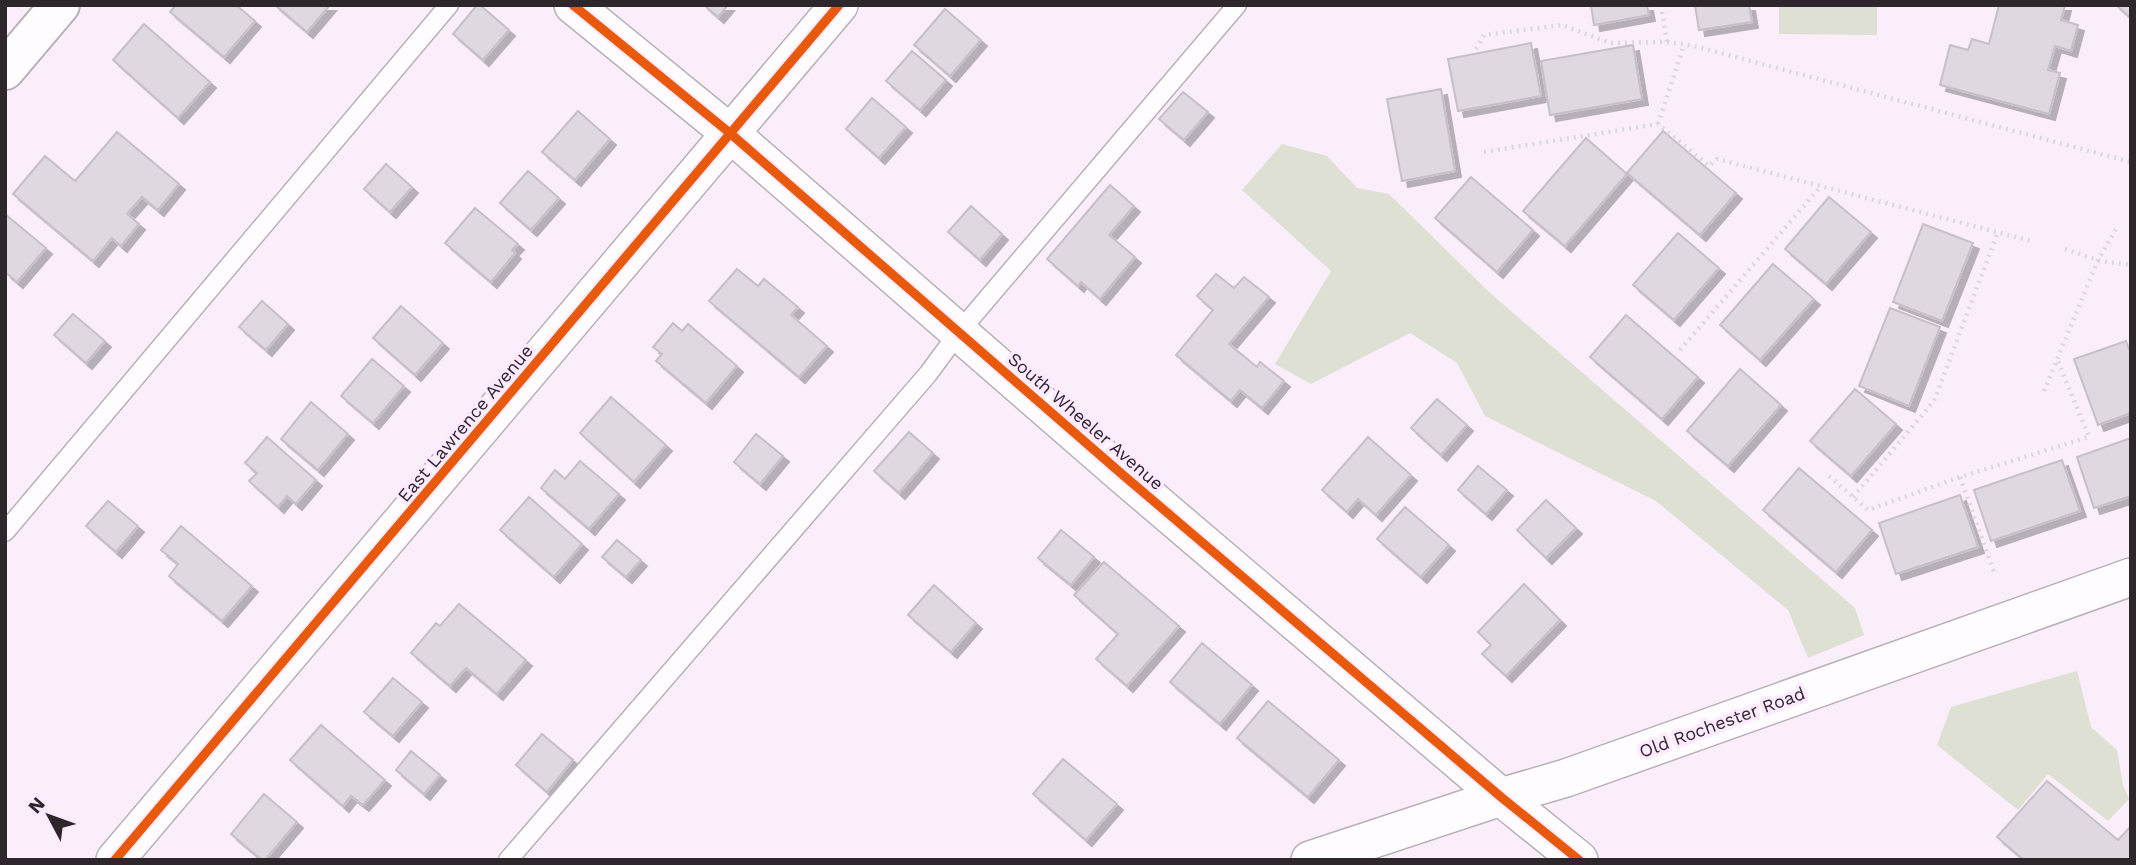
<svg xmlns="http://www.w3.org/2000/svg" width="2136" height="865" viewBox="0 0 2136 865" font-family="'Work Sans',sans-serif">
  <defs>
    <filter id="shadow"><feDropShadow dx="6" dy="6" stdDeviation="0" flood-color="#0004"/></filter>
  </defs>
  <rect width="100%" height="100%" fill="#faeefa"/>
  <g fill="#dee0d3">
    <path d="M 1779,5 L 1877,5 L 1877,35 L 1779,34 Z"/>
    <path d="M 1282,144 L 1327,156 L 1357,188 L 1389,194 L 1489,292 L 1855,608 L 1864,635 L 1808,658 L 1788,610 L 1656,501 L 1485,416 L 1457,363 L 1410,333 L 1311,384 L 1275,364 L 1331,271 L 1242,190 Z"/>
    <path d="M 2077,671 L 2091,727 L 2117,750 L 2123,785 L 2129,799 L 2108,821 L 2048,774 L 2018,810 L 1937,745 L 1951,707 Z"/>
  </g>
  <g fill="#e0d8e0" stroke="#c7bfc8" stroke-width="2" filter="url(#shadow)">
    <path d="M 176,5 L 236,5 L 255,21 L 224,57 L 170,12 Z"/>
    <path d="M 275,5 L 330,5 L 307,32 Z"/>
    <path d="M 477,5 L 480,5 L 509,30 L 483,60 L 453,34 Z"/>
    <path d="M 704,5 L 728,5 L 718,17 Z"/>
    <path d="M 1591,5 L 1647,5 L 1649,15 L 1594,25 Z"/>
    <path d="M 1695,5 L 1749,5 L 1752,22 L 1699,30 Z"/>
    <path d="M 1999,5 L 2065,5 L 2061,20 L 2078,25 L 2071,51 L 2055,46 L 2048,70 L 2060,73 L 2049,114 L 1940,85 L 1950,45 L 1968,50 L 1972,39 L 1989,44 Z"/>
    <path d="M 2116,5 L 2131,5 L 2131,18 Z"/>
    <path d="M 945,9 L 981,40 L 950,76 L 914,45 Z"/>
    <path d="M 144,24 L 210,82 L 178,118 L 113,60 Z"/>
    <path d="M 1531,43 L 1541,96 L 1458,111 L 1448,59 Z"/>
    <path d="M 1633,45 L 1642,99 L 1550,115 L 1541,61 Z"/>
    <path d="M 912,51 L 946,80 L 920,110 L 886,81 Z"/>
    <path d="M 1441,89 L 1455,171 L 1402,181 L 1387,99 Z"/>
    <path d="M 1183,92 L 1208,112 L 1184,140 L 1159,119 Z"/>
    <path d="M 872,98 L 906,127 L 879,158 L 846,129 Z"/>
    <path d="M 578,111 L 610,139 L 575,180 L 542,152 Z"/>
    <path d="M 1663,131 L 1736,193 L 1700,235 L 1627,173 Z"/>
    <path d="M 117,132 L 179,184 L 158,210 L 142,197 L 127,214 L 139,224 L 121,246 L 112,238 L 93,261 L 13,194 L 45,156 L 75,181 Z"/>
    <path d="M 1586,138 L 1627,174 L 1565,246 L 1523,211 Z"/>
    <path d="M 386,164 L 412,187 L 390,212 L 364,189 Z"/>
    <path d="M 528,171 L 559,198 L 531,230 L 500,203 Z"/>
    <path d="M 1471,177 L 1533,230 L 1497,272 L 1435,218 Z"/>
    <path d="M 1110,185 L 1134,206 L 1109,235 L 1135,257 L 1100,299 L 1081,282 L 1078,286 L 1047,259 Z"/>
    <path d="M 1829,197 L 1871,232 L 1826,284 L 1785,249 Z"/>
    <path d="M 971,206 L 1002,234 L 980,260 L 948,232 Z"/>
    <path d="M 475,208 L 518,244 L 512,250 L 515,253 L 491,282 L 445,243 Z"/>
    <path d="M 5,214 L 46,248 L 17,282 L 5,272 Z"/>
    <path d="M 1923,224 L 1973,243 L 1942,321 L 1893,302 Z"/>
    <path d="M 1678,233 L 1719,268 L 1674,320 L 1633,285 Z"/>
    <path d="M 1773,264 L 1814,299 L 1760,360 L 1720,325 Z"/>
    <path d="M 737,269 L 758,286 L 764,279 L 798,307 L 791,315 L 827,346 L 799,377 L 709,301 Z"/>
    <path d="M 1216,274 L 1234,288 L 1244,277 L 1269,297 L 1229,344 L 1257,367 L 1260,362 L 1284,381 L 1262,408 L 1240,390 L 1231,401 L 1176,355 L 1213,310 L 1197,296 Z"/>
    <path d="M 262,301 L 288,324 L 266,350 L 239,327 Z"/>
    <path d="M 401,306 L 443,343 L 415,375 L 373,338 Z"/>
    <path d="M 1890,308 L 1940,327 L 1909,406 L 1859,386 Z"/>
    <path d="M 73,314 L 105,341 L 86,363 L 54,335 Z"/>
    <path d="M 1626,315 L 1698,377 L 1662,419 L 1590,357 Z"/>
    <path d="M 673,323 L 682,331 L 688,324 L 737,366 L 706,403 L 656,361 L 662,354 L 653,347 Z"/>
    <path d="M 2126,341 L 2131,354 L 2131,413 L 2098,425 L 2074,359 Z"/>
    <path d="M 372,359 L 404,386 L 373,423 L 341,396 Z"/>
    <path d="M 1740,369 L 1781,405 L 1728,466 L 1687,431 Z"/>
    <path d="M 1855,389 L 1896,424 L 1851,476 L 1810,441 Z"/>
    <path d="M 611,397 L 666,445 L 634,482 L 580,433 Z"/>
    <path d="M 1437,399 L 1467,425 L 1441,455 L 1411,428 Z"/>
    <path d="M 311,402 L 348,434 L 318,470 L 281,439 Z"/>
    <path d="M 909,432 L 933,453 L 899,493 L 874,471 Z"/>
    <path d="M 756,434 L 783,456 L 760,484 L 734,462 Z"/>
    <path d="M 267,437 L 316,480 L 296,504 L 287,496 L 278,507 L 249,481 L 257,473 L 245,463 Z"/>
    <path d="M 1368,437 L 1411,475 L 1376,515 L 1358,499 L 1347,512 L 1322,490 Z"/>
    <path d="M 2131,438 L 2131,496 L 2094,508 L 2077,457 Z"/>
    <path d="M 2062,460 L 2080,511 L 1991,541 L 1974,490 Z"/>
    <path d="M 580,461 L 619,494 L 589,529 L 541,488 L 555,470 L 565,479 Z"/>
    <path d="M 1478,466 L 1507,490 L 1486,514 L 1458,490 Z"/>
    <path d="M 1799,468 L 1872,530 L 1836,572 L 1763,510 Z"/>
    <path d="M 1960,495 L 1978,547 L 1896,574 L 1879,523 Z"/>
    <path d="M 529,497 L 582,544 L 554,577 L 500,530 Z"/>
    <path d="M 1546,500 L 1576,528 L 1546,558 L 1517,530 Z"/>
    <path d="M 108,501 L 138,526 L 116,552 L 86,526 Z"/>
    <path d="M 1405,507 L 1449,545 L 1421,577 L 1377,539 Z"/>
    <path d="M 181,526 L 252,586 L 222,621 L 169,576 L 178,564 L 161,550 Z"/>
    <path d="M 1061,530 L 1094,557 L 1071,585 L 1038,558 Z"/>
    <path d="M 617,540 L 641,560 L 626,577 L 602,557 Z"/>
    <path d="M 1104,562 L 1179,626 L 1127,686 L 1096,659 L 1118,634 L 1074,595 Z"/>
    <path d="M 1524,584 L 1560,620 L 1506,676 L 1482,654 L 1491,645 L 1478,632 Z"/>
    <path d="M 934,585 L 976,623 L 951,652 L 908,615 Z"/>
    <path d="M 459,604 L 526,660 L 497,694 L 466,668 L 450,686 L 411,653 L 436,623 L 440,626 Z"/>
    <path d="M 1202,643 L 1252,685 L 1220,724 L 1170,682 Z"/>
    <path d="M 393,678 L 422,702 L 393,736 L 364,712 Z"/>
    <path d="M 1268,701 L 1339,760 L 1308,797 L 1237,738 Z"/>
    <path d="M 321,725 L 385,780 L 363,805 L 351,796 L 343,806 L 290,760 Z"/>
    <path d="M 542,734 L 573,760 L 547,792 L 516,765 Z"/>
    <path d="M 411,751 L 440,775 L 424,794 L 396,770 Z"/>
    <path d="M 1063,759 L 1117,804 L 1086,840 L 1033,794 Z"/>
    <path d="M 2047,781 L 2118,840 L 2131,826 L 2131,860 L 2024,860 L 1997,837 Z"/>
    <path d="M 264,794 L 297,822 L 265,860 L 262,860 L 231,834 Z"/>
  </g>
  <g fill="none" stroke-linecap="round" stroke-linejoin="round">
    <defs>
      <g id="service">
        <path d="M 5,532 L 449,5"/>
        <path d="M 508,860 L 928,374 L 959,332 L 1237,5"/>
      </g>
      <g id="minor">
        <path d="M 573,5 L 731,134 L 1123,475 L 1501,797 L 1579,860"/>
        <path d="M 115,860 L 839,5"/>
        <path d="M 1310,860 L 1501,797 L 1566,778 L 2131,577"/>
      </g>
      <path id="tertiary" d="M 5,70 L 60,5"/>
    </defs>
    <use href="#service" stroke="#b9b0b9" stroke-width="21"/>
    <use href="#minor" stroke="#b9b0b9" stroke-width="40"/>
    <use href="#tertiary" stroke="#b9b0b9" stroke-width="42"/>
    <g stroke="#dbd8db" stroke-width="4.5" stroke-dasharray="2 5" stroke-linecap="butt">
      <path d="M 1661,5 L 1667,42"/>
      <path d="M 1476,49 L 1484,35 L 1562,25 L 1610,43 L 1667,42 L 1694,46 L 2131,162"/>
      <path d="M 1658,124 L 1684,45"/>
      <path d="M 1484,152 L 1658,124 L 1709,166 L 1717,159 L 2031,241"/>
      <path d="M 2065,249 L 2100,261 L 2131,265"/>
      <path d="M 1680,350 L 1821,186"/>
      <path d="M 2044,391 L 2098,260 L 2116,229"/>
      <path d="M 1829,476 L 1868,510 L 1960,477 L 2089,437 L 2057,359"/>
      <path d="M 1960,477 L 1995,575"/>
      <path d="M 1853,497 L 1934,401 L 1998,232"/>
    </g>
    <use href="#service" stroke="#fefcfe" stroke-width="18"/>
    <use href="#minor" stroke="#fefcfe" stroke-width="37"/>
    <use href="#tertiary" stroke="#fefcfe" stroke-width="38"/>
    <defs>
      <g id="cycleway">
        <path d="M 573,5 L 731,134 L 1123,475 L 1501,797 L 1579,860"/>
        <path d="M 115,860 L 839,5"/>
      </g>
    </defs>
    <use href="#cycleway" stroke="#feeafe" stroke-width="13"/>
    <use href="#cycleway" stroke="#e8590c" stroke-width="9"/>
  </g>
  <g text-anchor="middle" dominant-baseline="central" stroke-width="7" stroke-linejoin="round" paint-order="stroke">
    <g font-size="18" fill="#2d262d" stroke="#feeafe">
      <text transform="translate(1086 421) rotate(41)">South Wheeler Avenue</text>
      <text transform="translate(465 423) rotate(-50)">East Lawrence Avenue</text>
      <text transform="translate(1722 722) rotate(-20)">Old Rochester Road</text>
    </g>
  </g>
  <rect width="2136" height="865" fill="none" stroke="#2d262d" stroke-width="14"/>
  <g transform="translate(49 816) rotate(311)" stroke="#feeafe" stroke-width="5" paint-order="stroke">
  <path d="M0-5L12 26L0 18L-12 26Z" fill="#2d262d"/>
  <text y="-10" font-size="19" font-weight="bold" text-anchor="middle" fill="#2d262d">N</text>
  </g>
</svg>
